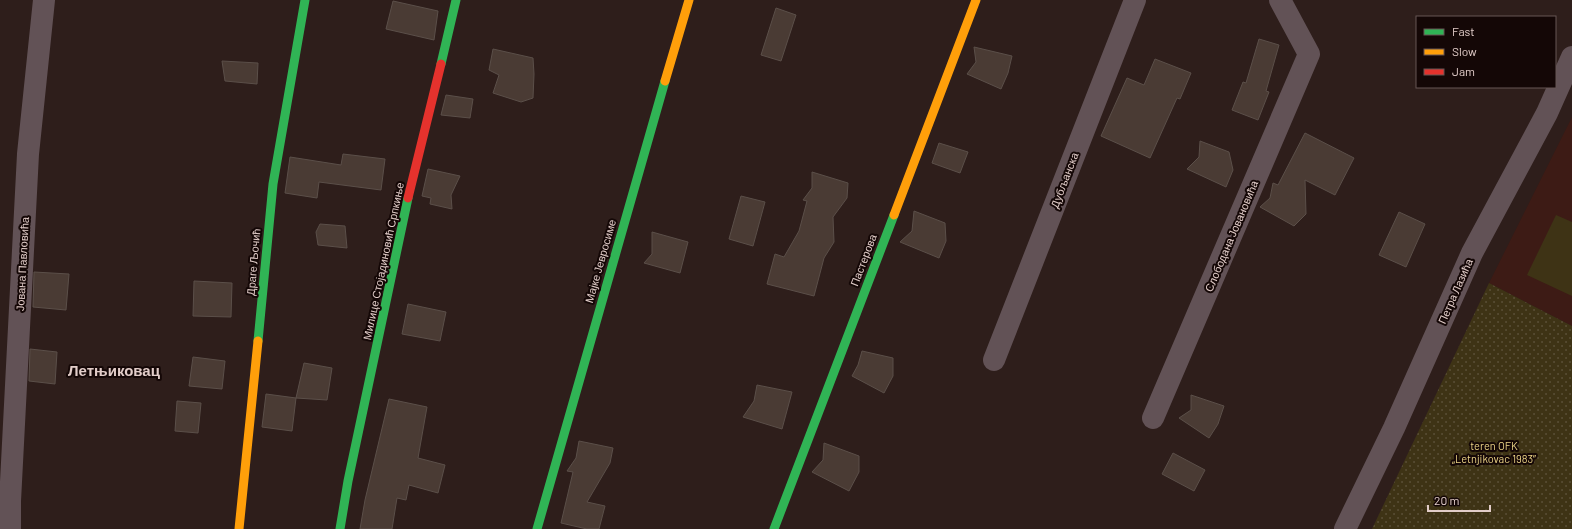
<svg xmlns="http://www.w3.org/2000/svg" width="1572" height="529" viewBox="0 0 1572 529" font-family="Barlow,sans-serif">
  <defs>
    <pattern id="grass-dots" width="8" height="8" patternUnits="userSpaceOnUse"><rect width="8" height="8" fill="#3e3315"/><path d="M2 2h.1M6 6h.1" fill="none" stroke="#5a4f36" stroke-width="1.8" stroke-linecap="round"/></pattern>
  </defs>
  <rect width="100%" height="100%" fill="#2e1e1b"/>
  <path fill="#3d1b15" d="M 1572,117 L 1572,326 L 1489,283 Z"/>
  <path fill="url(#grass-dots)" d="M 1489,283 L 1572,326 L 1572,529 L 1372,529 Z"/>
  <path fill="#3e3315" d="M 1556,215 L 1572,222 L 1572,296 L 1527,275 Z"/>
  <g fill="#4a3b34" stroke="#5b4f49">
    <path d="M 393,1 L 438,11 L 434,40 L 386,29 Z"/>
    <path d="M 776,8 L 796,15 L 781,61 L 761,55 Z"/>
    <path d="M 1259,39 L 1279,45 L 1266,91 L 1269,92 L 1258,120 L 1232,110 L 1243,82 L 1246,83 Z"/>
    <path d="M 974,47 L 1012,56 L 1008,73 L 1001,89 L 967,74 L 976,62 Z"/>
    <path d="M 493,49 L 533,58 L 534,74 L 533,98 L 521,102 L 493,93 L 499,75 L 489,70 Z"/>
    <path d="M 1155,59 L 1191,73 L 1180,99 L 1177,98 L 1150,158 L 1101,136 L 1127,78 L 1144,85 Z"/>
    <path d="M 222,61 L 258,63 L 257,84 L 225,81 Z"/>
    <path d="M 446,95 L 473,99 L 470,118 L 441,115 Z"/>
    <path d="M 1305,133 L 1354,158 L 1335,195 L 1305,180 L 1306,214 L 1294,226 L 1260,207 L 1270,198 L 1273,183 L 1278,185 Z"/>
    <path d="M 1200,141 L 1229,152 L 1233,170 L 1226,187 L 1187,169 L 1199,157 Z"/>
    <path d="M 939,143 L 968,152 L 960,173 L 932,163 Z"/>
    <path d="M 343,154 L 385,159 L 381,190 L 319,182 L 317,198 L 285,193 L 290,157 L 341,165 Z"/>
    <path d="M 428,169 L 460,176 L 451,195 L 452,209 L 430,204 L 431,198 L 422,196 Z"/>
    <path d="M 812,172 L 848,183 L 847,198 L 833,217 L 834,242 L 824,258 L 814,296 L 767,284 L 775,254 L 784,257 L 799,231 L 807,201 L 803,200 L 812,188 Z"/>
    <path d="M 741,196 L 765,202 L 753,246 L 729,239 Z"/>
    <path d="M 914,211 L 945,223 L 946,241 L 939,258 L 900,242 L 912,231 Z"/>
    <path d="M 1399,212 L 1425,224 L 1406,267 L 1379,255 Z"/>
    <path d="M 320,224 L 345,226 L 347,248 L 318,245 L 316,232 Z"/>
    <path d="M 652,232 L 688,242 L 680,273 L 644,263 L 652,254 Z"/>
    <path d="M 34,272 L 69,274 L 66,310 L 33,307 Z"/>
    <path d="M 194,281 L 232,283 L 231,317 L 193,316 Z"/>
    <path d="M 408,304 L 446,312 L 440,341 L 402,334 Z"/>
    <path d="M 30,349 L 57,352 L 55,384 L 29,381 Z"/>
    <path d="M 862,351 L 893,358 L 893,376 L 884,393 L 852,376 L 858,365 Z"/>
    <path d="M 193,357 L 225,361 L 222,389 L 189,386 Z"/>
    <path d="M 304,363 L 332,368 L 327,400 L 296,398 Z"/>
    <path d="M 757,385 L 792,392 L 782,429 L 743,417 L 754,401 Z"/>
    <path d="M 266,394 L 296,398 L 292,431 L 262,427 Z"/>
    <path d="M 1191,395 L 1224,406 L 1218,424 L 1209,438 L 1179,418 L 1191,410 Z"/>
    <path d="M 389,399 L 427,407 L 418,458 L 445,465 L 438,493 L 409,485 L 406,500 L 397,498 L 392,529 L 360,529 L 365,500 Z"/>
    <path d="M 177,401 L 201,403 L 198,433 L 175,431 Z"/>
    <path d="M 579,441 L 613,448 L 610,463 L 587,502 L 605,506 L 599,529 L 587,529 L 561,523 L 573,472 L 567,471 L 576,458 Z"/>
    <path d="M 824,443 L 859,456 L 859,472 L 849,491 L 812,472 L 823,460 Z"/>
    <path d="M 1173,453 L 1205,470 L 1194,491 L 1162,474 Z"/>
  </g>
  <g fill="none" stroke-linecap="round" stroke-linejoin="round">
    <g stroke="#625256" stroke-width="22">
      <path d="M 994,360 L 1135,0"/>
      <path d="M 1153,418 L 1309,54 L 1280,0"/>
      <path d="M 10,529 L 10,501 L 28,154 L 44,0"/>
      <path d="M 1345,529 L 1394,428 L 1472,253 L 1547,113 L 1572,57"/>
    </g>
    <g stroke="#30b455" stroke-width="9">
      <path d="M 441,64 L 456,0"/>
      <path d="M 258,341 L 273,184 L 305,0"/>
      <path d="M 340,529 L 348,481 L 408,198"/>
      <path d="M 537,529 L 665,81"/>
      <path d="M 774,529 L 894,215"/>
    </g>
    <g stroke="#ff9f0a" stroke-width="9">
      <path d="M 665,81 L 689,0"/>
      <path d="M 894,215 L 976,0"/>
      <path d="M 239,529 L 258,341"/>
    </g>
    <path stroke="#e5322d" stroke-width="9" d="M 408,198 L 441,64"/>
  </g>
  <g text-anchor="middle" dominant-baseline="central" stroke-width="4" stroke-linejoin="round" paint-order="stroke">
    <g font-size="11" fill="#e2cdc9" stroke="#140706">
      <text transform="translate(1064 180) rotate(-69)">Дубљанска</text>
      <text transform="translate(1231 236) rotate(-67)">Слободана Јовановића</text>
      <text transform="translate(863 260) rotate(-69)">Пастерова</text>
      <text transform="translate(383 261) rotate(-78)">Милице Стојадиновић Српкиње</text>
      <text transform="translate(600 261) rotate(-74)">Мајке Јевросиме</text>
      <text transform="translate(253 262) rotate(-85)">Драге Љочић</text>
      <text transform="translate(22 264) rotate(-87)">Јована Павловића</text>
      <text transform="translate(1455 291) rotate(-66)">Петра Лазића</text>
    </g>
    <g font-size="11" fill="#ebd387" stroke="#140706">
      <text x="1494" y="445">teren OFK<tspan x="1494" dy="13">„Letnjikovac 1983”</tspan></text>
    </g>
    <g font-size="15" font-weight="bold" fill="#e2cdc9" stroke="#140706">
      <text x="114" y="370">Летњиковац</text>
    </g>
  </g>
  <rect x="1416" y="16" width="140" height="72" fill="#140706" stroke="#665654"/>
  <rect x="1424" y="29" width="20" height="6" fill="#30b455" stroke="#665654"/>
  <text x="1452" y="36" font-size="12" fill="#e2cdc9">Fast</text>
  <rect x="1424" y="49" width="20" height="6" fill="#ff9f0a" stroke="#665654"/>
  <text x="1452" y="56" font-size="12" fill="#e2cdc9">Slow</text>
  <rect x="1424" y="69" width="20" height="6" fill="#e5322d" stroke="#665654"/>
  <text x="1452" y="76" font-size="12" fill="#e2cdc9">Jam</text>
  <path d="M1428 505v6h62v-6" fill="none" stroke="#e2cdc9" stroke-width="2"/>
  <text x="1434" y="505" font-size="12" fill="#e2cdc9" stroke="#140706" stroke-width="3" paint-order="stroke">20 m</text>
</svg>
